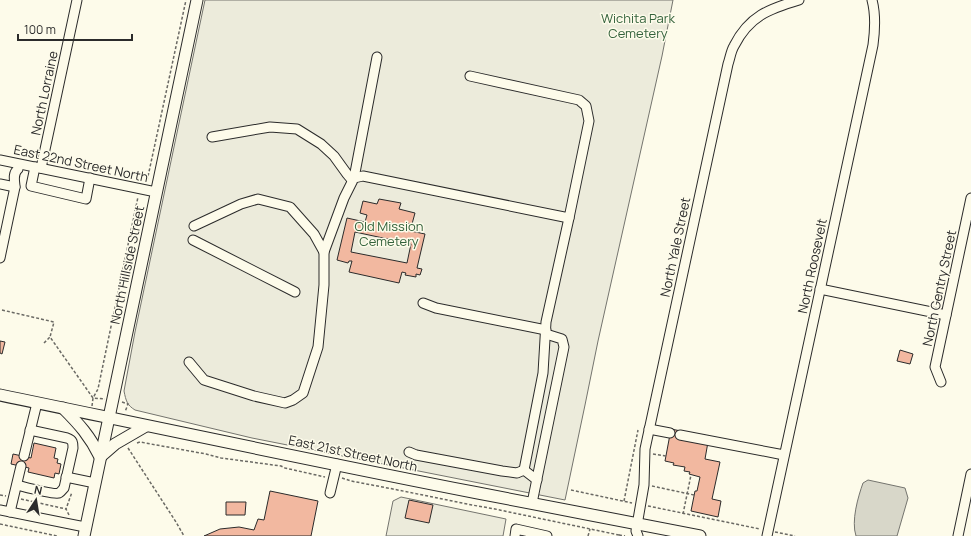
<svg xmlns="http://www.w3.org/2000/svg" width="971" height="536" viewBox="0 0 971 536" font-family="Manrope,sans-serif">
  <rect width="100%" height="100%" fill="#fdfbea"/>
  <g fill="#ecebdb" stroke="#74746e">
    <path d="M 205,0 L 673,0 L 662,56 L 598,341 L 585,405 L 565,500 L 252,438 L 135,410 C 127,405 126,401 124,391 L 135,332 Z"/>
    <path d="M 401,497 L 506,519 L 503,536 L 386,536 L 393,501 Z"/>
  </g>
  <path fill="#d8d7c9" stroke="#74746e" d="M 868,480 L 905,488 L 908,498 L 897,536 L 856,536 C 851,521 858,497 863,483 Z"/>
  <g fill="#f2b8a0" stroke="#2b2b2b" fill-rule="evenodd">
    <path d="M 379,199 L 401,203 L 399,209 L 415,213 L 412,224 L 407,223 L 406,230 L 425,234 L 417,268 L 422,269 L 420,275 L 416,274 L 416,277 L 405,275 L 406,273 L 402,272 L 399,283 L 349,272 L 352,261 L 349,261 L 348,263 L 337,260 L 347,218 L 365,222 L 367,215 L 360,213 L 363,201 L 377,204 ZM 355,232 L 411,244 L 407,263 L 351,252 Z"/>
    <path d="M 0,341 L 5,342 L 2,354 L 0,353 Z"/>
    <path d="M 900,350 L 913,354 L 910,364 L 897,361 Z"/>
    <path d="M 671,429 L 681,431 L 708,442 L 705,459 L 720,462 L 712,499 L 721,501 L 718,517 L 691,511 L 695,491 L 697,491 L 700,477 L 689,474 L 690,472 L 684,471 L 685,467 L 673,465 L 674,463 L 665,461 Z"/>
    <path d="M 34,443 L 56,448 L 54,458 L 58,459 L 57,463 L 61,464 L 59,474 L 55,473 L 54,478 L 28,472 L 29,468 L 11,464 L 13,454 L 31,458 Z"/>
    <path d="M 270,491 L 318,501 L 311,536 L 204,536 L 220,529 L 239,527 L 254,530 L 258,519 L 264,520 Z"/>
    <path d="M 409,500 L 433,505 L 429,523 L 405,518 Z"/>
    <path d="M 226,502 L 246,502 L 245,515 L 226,515 Z"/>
  </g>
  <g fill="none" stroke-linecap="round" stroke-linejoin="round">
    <defs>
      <g id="minor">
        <path d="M 212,137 L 270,127 L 297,129 L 321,144 L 334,156 L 347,174 L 352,180"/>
        <path d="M 0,160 L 156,192"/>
        <path d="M 35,167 L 31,186 L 86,199 L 90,178"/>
        <path d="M 41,168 L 77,0"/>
        <path d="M 354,178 L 377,57"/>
        <path d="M 0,184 L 15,187"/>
        <path d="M 194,226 L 241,204 L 258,199 L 290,207 L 314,234 L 324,252"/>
        <path d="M 193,240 L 295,292"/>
        <path d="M 0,258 L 15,187 C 15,181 12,174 18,169"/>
        <path d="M 820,289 L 946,315"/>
        <path d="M 423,303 L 436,308 L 546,330"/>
        <path d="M 189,362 L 204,380 L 254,396 L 285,403 L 293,400 L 303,393 L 318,347 L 324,285 L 324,252 L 344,198 L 354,178 L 363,176 L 569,218 L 589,121 L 586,106 L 579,100 L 470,76"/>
        <path d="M 941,382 L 935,367 L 971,198"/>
        <path d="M 649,429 L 670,433"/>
        <path d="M 680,435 L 784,455"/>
        <path d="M 409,452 L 416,455 L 502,471 L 517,473 L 524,470"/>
        <path d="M 24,456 L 37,403"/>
        <path d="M 66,477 L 95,483"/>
        <path d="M 537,480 L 524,470 L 543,373 L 546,322 L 569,218"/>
        <path d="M 17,485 C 25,487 53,495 59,493 C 62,491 62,490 64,488 L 73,448 C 73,443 73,440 67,438 L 30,430"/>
        <path d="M 330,493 L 337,464"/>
        <path d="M 532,503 L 564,347 L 562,339 L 546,334"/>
        <path d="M 0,510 L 85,527"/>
        <path d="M 10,512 L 21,466"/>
        <path d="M 515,536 L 516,529 L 547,536"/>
        <path d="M 638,536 L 636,531 L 644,485 L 645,449 L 728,64 C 730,58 731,51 734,46 C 749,16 769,9 799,0"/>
        <path d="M 767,536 L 873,45 C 875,30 876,15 872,0"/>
        <path d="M 958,536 L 971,474"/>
      </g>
      <g id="major">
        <path d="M 0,395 C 159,428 319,462 478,493 C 552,508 626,521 700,536"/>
        <path d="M 63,408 C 79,424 90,436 100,457 L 115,444 L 146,426"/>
        <path d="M 84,536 L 197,0"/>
      </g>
    </defs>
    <use href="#minor" stroke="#2b2b2b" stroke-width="11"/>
    <use href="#major" stroke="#2b2b2b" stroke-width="13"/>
    <g stroke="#6a6964" stroke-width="1.5" stroke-dasharray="3 2" stroke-linecap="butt">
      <path d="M 147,181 L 186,0"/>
      <path d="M 2,310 L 54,322 L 50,337"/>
      <path d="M 44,343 L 50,337 L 93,398 L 105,399"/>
      <path d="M 122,402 L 128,404 L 125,412"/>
      <path d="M 92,406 L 93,398 L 98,389 L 138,197"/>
      <path d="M 137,443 L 140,442 L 206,454 L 221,458 L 281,466 L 285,468 L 325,477"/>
      <path d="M 128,448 L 176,522 L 184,536"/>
      <path d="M 653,454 L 666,456"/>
      <path d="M 342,478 L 351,481 L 393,489 L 472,505 L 495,509 L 509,512 L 619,535 L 619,536"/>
      <path d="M 652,486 L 694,495"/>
      <path d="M 571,490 L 632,503"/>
      <path d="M 0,495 L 6,496"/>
      <path d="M 21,499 L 66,509"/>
      <path d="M 624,501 L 638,430"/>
      <path d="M 648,506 L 760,529"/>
      <path d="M 683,514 L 691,475"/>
      <path d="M 69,515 L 66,509 L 72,492"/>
      <path d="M 0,524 L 57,536"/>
      <path d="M 775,532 L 795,536"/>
      <path d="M 619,535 L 625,536"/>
      <path d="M 588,536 L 590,529"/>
    </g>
    <use href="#minor" stroke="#fdfbea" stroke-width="9"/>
    <use href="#major" stroke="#fdfbea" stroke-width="11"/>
  </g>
  <g text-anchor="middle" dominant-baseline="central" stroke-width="3" stroke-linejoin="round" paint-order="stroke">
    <g font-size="13" fill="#34623c" stroke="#fdfbea">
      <text x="638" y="18">Wichita Park<tspan x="638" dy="15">Cemetery</tspan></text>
      <text x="389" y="226">Old Mission<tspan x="389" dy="15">Cemetery</tspan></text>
    </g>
    <g font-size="13" fill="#2b2b2b" stroke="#fdfbea">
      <text transform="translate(44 93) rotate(-78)">North Lorraine</text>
      <text transform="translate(81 163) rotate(12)">East 22nd Street North</text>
      <text transform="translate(675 247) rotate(-78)">North Yale Street</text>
      <text transform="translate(127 265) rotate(-78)">North Hillside Street</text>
      <text transform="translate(812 266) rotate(-78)">North Roosevelt</text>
      <text transform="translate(939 288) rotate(-78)">North Gentry Street</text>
      <text transform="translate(353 453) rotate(12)">East 21st Street North</text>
    </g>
  </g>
  <g transform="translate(36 500) rotate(12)" stroke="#fdfbea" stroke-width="3" paint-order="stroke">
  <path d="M0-3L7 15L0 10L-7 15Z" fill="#2b2b2b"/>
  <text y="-6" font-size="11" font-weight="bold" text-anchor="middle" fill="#2b2b2b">N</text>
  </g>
  <path d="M18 34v6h114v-6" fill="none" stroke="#2b2b2b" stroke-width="2"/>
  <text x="24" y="34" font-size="12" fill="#2b2b2b" stroke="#fdfbea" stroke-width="3" paint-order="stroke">100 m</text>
</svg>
